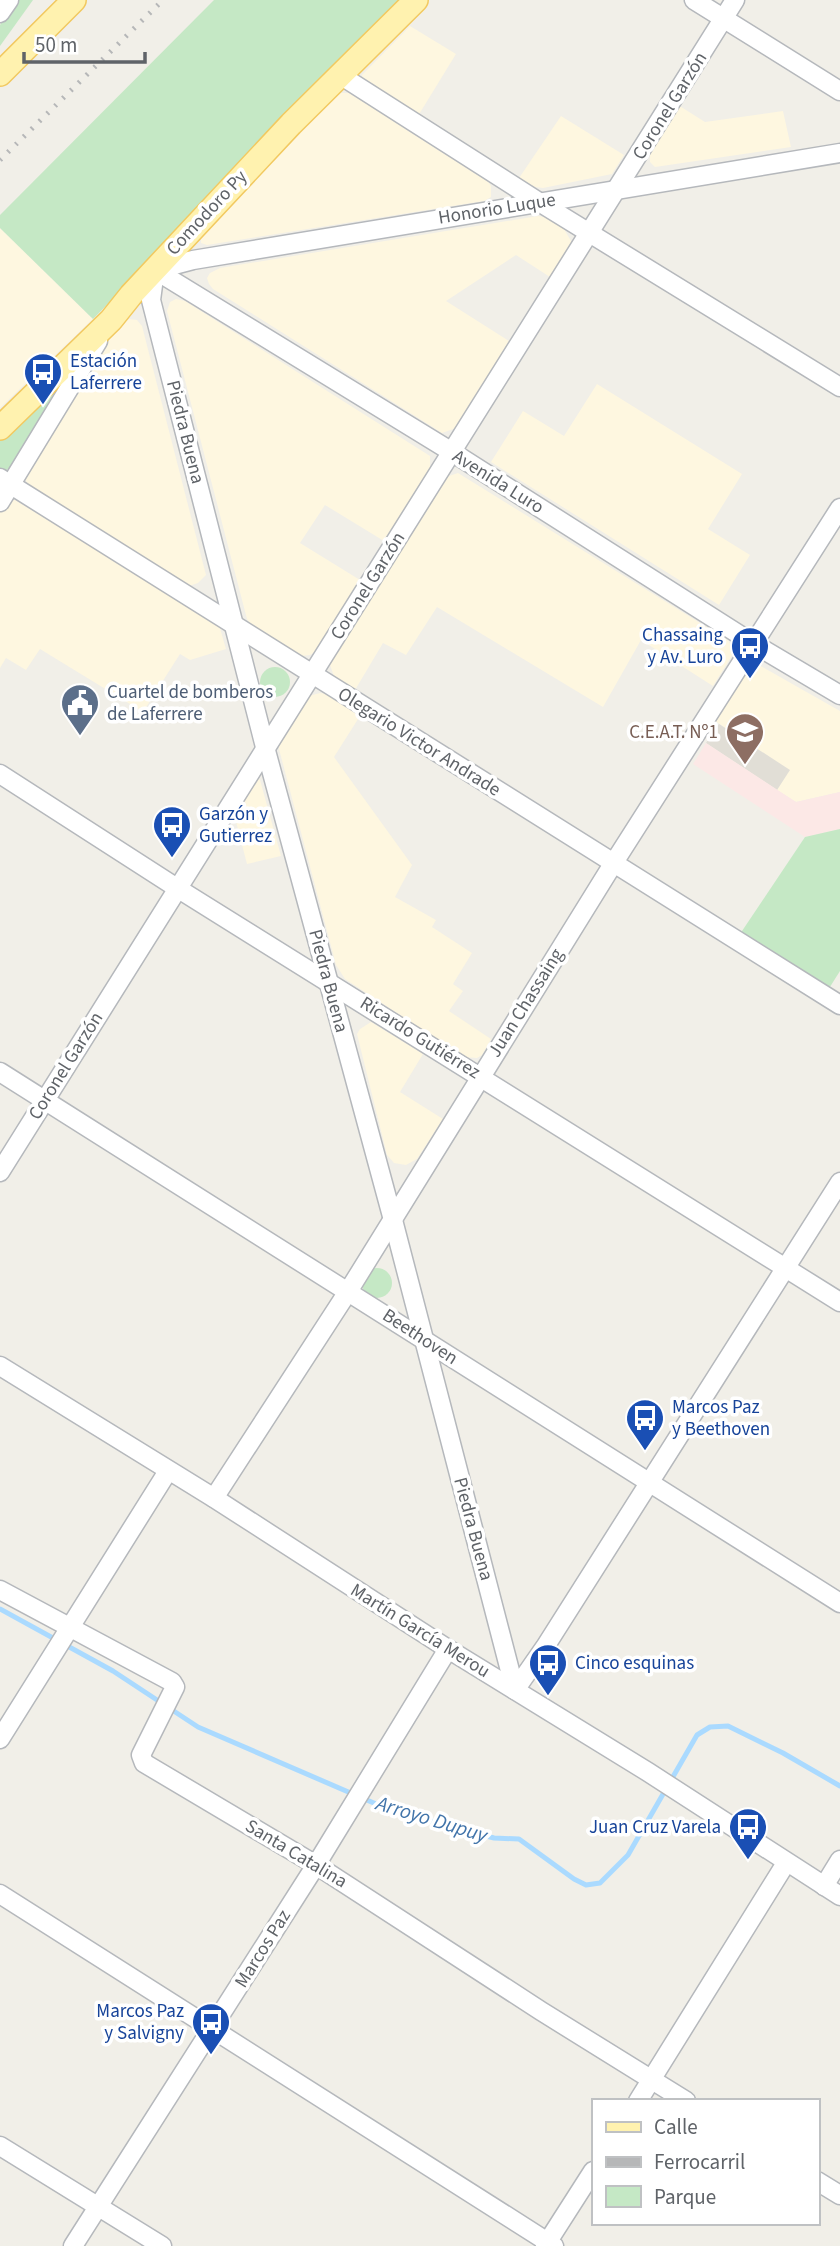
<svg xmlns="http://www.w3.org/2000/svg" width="840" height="2246" viewBox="0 0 840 2246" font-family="'Source Sans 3',sans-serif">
  <rect width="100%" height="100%" fill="#f1efe8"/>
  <g fill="#fef7e0">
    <path d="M 410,26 L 456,54 L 418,116 L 363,80 L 362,75 Z"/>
    <path d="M 338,93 L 349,93 L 488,182 L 491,186 L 491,197 L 484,201 L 207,245 L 201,243 L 201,235 L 333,95 Z"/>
    <path d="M 678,105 L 705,122 L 783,111 L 791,147 L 655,167 L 650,162 L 650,150 Z"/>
    <path d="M 561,116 L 624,155 L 612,174 L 543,188 L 535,187 L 519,178 Z"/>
    <path d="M 538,216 L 545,217 L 564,229 L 571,241 L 571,246 L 550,277 L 516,255 L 446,301 L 509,341 L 456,428 L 442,433 L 213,289 L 209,284 L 207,278 L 210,273 L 220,268 Z"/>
    <path d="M 0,228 L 93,319 L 0,408 Z"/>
    <path d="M 176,299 L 185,301 L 430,456 L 430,468 L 384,541 L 325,505 L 300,543 L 360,580 L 315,652 L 310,655 L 301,656 L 254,629 L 247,619 L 167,311 L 170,302 Z"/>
    <path d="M 129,319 L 137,320 L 142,326 L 206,575 L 198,583 L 189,586 L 29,486 L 26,481 L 27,470 L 110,336 Z"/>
    <path d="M 597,384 L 742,474 L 708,529 L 750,555 L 719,605 L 491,462 L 523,411 L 564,436 Z"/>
    <path d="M 458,473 L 729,641 L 733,654 L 713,686 L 641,640 L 603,707 L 437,607 L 406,655 L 383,643 L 355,690 L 334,676 L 330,665 L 332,657 L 446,477 Z"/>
    <path d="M 15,500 L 219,625 L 226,649 L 190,660 L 180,654 L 143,712 L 40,649 L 26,670 L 6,658 L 0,668 L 0,510 L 9,501 Z"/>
    <path d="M 757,664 L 840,711 L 840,792 L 796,802 L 777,790 L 789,770 L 715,721 L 747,668 Z"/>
    <path d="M 320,693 L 327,694 L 360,716 L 334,757 L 412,865 L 395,897 L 436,920 L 432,927 L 472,953 L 453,984 L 463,991 L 449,1011 L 491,1039 L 482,1055 L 477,1058 L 464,1057 L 345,979 L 336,965 L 279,749 L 279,740 L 309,696 Z"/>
    <path d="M 257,778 L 260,780 L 281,856 L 247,864 L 233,810 L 254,779 Z"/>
    <path d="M 371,1022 L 423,1054 L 400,1092 L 443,1119 L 417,1159 L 406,1165 L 394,1163 L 387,1155 L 357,1034 L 360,1029 Z"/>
  </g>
  <path fill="#e1ded6" d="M 719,724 L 790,770 L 777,790 L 706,743 Z"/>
  <path fill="#fce8e6" d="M 706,743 L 796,802 L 840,792 L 840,829 L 805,837 L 693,764 Z"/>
  <g fill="#c5e8c5">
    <path d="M 16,0 L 33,0 L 0,46 L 0,25 Z"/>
    <path d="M 214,0 L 405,0 L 93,319 L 0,228 L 0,215 Z"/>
    <path d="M 58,385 L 60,387 L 9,469 L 0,472 L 0,441 Z"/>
    <circle cx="275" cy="682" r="15"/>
    <path d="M 840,829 L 840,971 L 828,990 L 740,934 L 805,837 Z"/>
    <circle cx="377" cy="1283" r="15"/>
  </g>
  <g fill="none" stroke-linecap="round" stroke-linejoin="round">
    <path stroke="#aadaff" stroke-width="5" d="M 0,1609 L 113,1671 L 198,1727 L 390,1810 L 494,1838 L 519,1839 L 574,1879 L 586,1885 L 600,1883 L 628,1855 L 697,1735 L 710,1727 L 728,1726 L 783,1753 L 840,1786"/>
    <defs>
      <g id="minor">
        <path d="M 694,0 L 840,91"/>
        <path d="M 0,13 L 9,0"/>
        <path d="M 340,75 L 539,202 L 840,387"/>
        <path d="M 155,270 L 151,300 L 265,747 L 393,1220 L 515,1690"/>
        <path d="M 155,270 L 452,452 L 754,644 L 840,695"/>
        <path d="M 155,270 L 193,260 L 840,153"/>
        <path d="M 0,478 L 840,1005"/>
        <path d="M 0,502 L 98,341"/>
        <path d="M 0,774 L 177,888 L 840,1302"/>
        <path d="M 0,1072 C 281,1248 561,1425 840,1603"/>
        <path d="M 0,1172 L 735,0"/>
        <path d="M 0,1366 L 214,1498 L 448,1649 L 648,1772 L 840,1896"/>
        <path d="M 214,1498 L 349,1290 L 613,864 L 840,508"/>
        <path d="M 0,1590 L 172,1682 L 175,1687 L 141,1755 L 144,1763 L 316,1865 L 541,2011 L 686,2101"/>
        <path d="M 515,1690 L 545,1647 L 840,1182"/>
        <path d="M 0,1739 L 168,1471"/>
        <path d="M 824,1886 L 840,1860"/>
        <path d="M 0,1894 L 554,2246"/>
        <path d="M 638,2101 L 786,1863"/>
        <path d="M 0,2146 L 162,2246"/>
        <path d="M 817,2181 L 840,2195"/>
        <path d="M 73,2246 L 316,1865 L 448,1649"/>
        <path d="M 545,2246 L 593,2171"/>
      </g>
      <g id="major">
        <path d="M 0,74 L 74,0"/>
        <path d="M 0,428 L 111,320 L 131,295 L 291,124 L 416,0"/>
      </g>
    </defs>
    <use href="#minor" stroke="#b5b8bc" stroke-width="21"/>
    <use href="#major" stroke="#f2c960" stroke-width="26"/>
    <use href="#minor" stroke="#fff" stroke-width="18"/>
    <use href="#major" stroke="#fff2af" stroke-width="23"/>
    <path stroke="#b6b7b8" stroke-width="5" stroke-dasharray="2 9" stroke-linecap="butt" d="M 0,160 L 163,0"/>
  </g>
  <defs>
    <symbol id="bus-pin" viewBox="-11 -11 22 30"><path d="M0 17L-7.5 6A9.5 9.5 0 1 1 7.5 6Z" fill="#1a4fb4" stroke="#fff"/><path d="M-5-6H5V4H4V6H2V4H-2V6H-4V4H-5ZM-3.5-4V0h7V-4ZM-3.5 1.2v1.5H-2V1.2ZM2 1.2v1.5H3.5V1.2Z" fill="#fff"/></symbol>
    <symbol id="civic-pin" viewBox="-11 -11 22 30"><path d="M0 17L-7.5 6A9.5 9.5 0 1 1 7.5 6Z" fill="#5c6f8a" stroke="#fff"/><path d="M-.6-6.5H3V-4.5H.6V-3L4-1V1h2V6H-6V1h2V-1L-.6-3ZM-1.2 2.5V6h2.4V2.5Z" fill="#fff"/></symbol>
    <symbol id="school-pin" viewBox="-11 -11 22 30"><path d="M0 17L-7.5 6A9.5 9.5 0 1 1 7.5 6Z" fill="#8d6e63" stroke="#fff"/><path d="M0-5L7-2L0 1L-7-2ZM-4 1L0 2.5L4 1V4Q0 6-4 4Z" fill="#fff"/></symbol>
  </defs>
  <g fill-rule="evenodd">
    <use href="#bus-pin" x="21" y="350" width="44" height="60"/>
    <use href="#bus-pin" x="728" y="624" width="44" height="60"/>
    <use href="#civic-pin" x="58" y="681" width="44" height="60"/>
    <use href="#school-pin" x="723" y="710" width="44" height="60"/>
    <use href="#bus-pin" x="150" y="803" width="44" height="60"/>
    <use href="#bus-pin" x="623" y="1396" width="44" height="60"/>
    <use href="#bus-pin" x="526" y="1641" width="44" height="60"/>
    <use href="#bus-pin" x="726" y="1805" width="44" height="60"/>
    <use href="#bus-pin" x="189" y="2000" width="44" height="60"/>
  </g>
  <g text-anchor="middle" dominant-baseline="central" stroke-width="7" stroke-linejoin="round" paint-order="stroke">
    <g font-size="19" fill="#5f6368" stroke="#fff">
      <text transform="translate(670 106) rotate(-58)">Coronel Garzón</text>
      <text transform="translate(497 209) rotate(-9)">Honorio Luque</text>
      <text transform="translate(207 213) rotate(-47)">Comodoro Py</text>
      <text transform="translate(185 432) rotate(76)">Piedra Buena</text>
      <text transform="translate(498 482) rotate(32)">Avenida Luro</text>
      <text transform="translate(368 586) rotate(-58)">Coronel Garzón</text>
      <text transform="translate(419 742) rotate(32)">Olegario Victor Andrade</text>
      <text transform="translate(328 981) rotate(75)">Piedra Buena</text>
      <text transform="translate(526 1003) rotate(-58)">Juan Chassaing</text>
      <text transform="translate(420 1038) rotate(32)">Ricardo Gutiérrez</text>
      <text transform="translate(66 1066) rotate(-58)">Coronel Garzón</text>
      <text transform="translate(420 1337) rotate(33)">Beethoven</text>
      <text transform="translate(473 1529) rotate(75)">Piedra Buena</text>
      <text transform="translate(420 1631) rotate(32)">Martín García Merou</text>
      <text transform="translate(296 1854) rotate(31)">Santa Catalina</text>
      <text transform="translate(263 1949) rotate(-58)">Marcos Paz</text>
    </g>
    <g font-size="19" fill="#164399" stroke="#fff" text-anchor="start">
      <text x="70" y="361">Estación<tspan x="70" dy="22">Laferrere</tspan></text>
      <text x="723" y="635" text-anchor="end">Chassaing<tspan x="723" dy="22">y Av. Luro</tspan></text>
      <text x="199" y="814">Garzón y<tspan x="199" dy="22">Gutierrez</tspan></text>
      <text x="672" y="1407">Marcos Paz<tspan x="672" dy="22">y Beethoven</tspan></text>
      <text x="575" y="1663">Cinco esquinas</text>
      <text x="721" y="1827" text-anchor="end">Juan Cruz Varela</text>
      <text x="184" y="2011" text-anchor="end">Marcos Paz<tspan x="184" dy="22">y Salvigny</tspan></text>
    </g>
    <g font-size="19" fill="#4e5e75" stroke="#fff" text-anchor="start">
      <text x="107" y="692">Cuartel de bomberos<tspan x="107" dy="22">de Laferrere</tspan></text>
    </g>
    <g font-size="19" fill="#785e54" stroke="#fff" text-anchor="end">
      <text x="718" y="732">C.E.A.T. Nº1</text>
    </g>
    <g font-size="21" font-style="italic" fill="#4174aa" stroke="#fff">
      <text transform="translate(432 1819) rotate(17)">Arroyo Dupuy</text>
    </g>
  </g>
  <rect x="592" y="2099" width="228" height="126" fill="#ffffff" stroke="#bfc1c3" stroke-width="2"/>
  <rect x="606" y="2122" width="35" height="10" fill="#fff2af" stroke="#bfc1c3" stroke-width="2"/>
  <text x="654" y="2134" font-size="21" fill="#5f6368">Calle</text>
  <rect x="606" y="2157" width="35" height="10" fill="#b6b7b8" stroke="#bfc1c3" stroke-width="2"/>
  <text x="654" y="2169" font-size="21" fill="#5f6368">Ferrocarril</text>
  <rect x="606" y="2186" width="35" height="21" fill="#c5e8c5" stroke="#bfc1c3" stroke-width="2"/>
  <text x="654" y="2204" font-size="21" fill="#5f6368">Parque</text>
  <path d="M24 52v10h121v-10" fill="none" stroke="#5f6368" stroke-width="3.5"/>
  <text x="35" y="52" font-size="21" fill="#5f6368" stroke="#ffffff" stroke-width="5" paint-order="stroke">50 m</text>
</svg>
